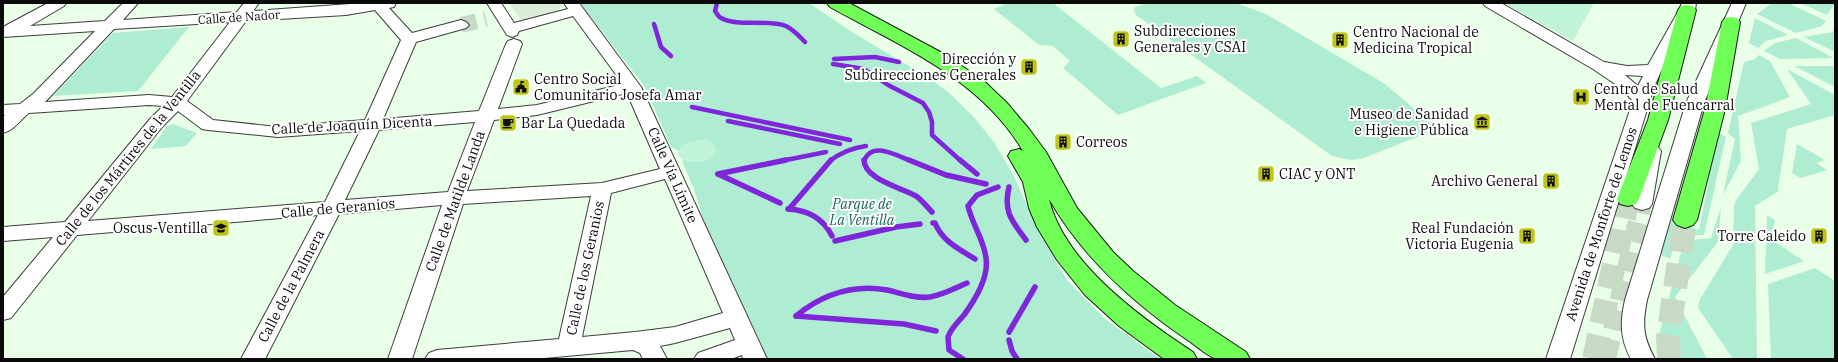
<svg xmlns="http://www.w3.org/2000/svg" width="1838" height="362" viewBox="0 0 1838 362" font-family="'IBM Plex Serif',serif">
  <rect width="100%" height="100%" fill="#eaffe7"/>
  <g fill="#aeedd2">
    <path d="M 580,3 L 809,3 L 852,32 L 929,78 L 948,92 L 972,115 L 994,142 L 1014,176 L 1038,231 L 1067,280 L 1105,319 L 1160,359 L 767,359 L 706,228 L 694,189 L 682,161 L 684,160 L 680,157 L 679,151 L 671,147 L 645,87 Z"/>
    <path d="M 1007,3 L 1053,3 L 1161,88 L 1197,76 L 1206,83 L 1118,115 L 1063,68 L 1070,61 L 1053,46 L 1039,45 L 994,9 Z"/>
    <path d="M 1147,3 L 1236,3 L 1266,14 L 1385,84 L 1433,125 L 1435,130 L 1361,159 L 1351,160 L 1332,156 L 1136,15 L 1134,10 L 1135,7 Z"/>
    <path d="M 1772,3 L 1788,3 L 1826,21 L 1822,26 L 1796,33 L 1757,14 Z"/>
    <path d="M 1800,3 L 1835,3 L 1827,15 Z"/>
    <path d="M 1755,18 L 1788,35 L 1766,41 L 1758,48 L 1749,43 Z"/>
    <path d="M 1835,25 L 1835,52 L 1804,37 L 1833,32 Z"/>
    <path d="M 189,27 L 138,91 L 53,96 L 113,33 Z"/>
    <path d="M 1796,38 L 1834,58 L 1780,59 L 1764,51 L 1775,43 Z"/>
    <path d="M 1759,55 L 1770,61 L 1790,97 L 1738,116 L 1741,161 L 1723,195 L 1735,139 L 1728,133 L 1744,62 L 1755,59 Z"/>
    <path d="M 1794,66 L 1835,66 L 1835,87 Z"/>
    <path d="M 1787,69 L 1835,95 L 1835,115 L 1787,129 L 1778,190 L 1779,191 L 1755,206 L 1757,359 L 1733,359 L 1698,308 L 1699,301 L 1733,245 L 1734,206 L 1736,200 L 1759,169 L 1751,123 L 1811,104 Z"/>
    <path d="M 173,124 L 197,133 L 186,146 L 151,149 L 167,126 Z"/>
    <path d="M 1718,133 L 1726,137 L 1704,235 L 1678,235 L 1670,259 L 1659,254 L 1670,220 L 1699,230 Z"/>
    <path d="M 1797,144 L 1825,160 L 1816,163 L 1827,170 L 1801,178 L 1792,173 Z"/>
    <path d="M 1721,207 L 1718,242 L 1675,297 L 1707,359 L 1675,359 L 1659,335 L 1684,241 L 1711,238 Z"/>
    <path d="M 1767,215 L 1775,220 L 1771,239 L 1804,261 L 1765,274 Z"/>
    <path d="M 1815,268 L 1835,281 L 1835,359 L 1771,359 L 1768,284 Z"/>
  </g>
  <g fill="#c0f3d7">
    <path d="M 1504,3 L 1594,3 L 1573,41 Z"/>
    <path d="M 705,139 C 738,155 689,173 678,154 L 680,146 L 691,141 Z"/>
  </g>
  <path fill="#dbeed7" d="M 509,3 L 559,3 L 562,6 L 556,12 L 524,20 L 520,19 Z"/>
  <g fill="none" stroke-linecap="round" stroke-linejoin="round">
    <g stroke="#7f26da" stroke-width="4.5">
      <path d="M 717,3 L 715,11 C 717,13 718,17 721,18 C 737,27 767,19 786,26 C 794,30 799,36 805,42"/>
      <path d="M 654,24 L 661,47 L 671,56"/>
      <path d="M 834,59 L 875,57 L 899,62"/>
      <path d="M 833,64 L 864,69 L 888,85 L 923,103 L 929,112 L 932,122 L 932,135 L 961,161"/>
      <path d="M 692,107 L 850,140"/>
      <path d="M 728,121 L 840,144"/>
      <path d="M 781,161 L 826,152"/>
      <path d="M 830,161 C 841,152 852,148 866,146"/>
      <path d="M 864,161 C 872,140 897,156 911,161"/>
    </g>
    <g stroke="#7f26da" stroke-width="5.5">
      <path d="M 864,160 C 864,179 902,188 916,196 C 922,200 927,207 932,212"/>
      <path d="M 909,160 L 946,175 L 986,184"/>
      <path d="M 960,160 L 977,174"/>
      <path d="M 718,174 L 786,160"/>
      <path d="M 718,174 L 780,203"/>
      <path d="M 1009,187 C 1003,212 1012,221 1026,240"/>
      <path d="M 788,209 C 808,210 823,218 832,236"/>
      <path d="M 789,209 L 831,160"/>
      <path d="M 933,223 L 935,223 C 942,241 959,249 975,259"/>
      <path d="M 835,241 L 896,227 L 920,224"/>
      <path d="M 796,316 C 823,294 852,284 887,290 C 901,293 915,299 930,297 C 943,295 955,288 967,283"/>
      <path d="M 796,316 L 904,324 L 936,331"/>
      <path d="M 1009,332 L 1035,287"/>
      <path d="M 1009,340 L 1012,351 L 1017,359"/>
      <path d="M 963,359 L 949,350 L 948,337 C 951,328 958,322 964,315 C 975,300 989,277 986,258 C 984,240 972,224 968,206 L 977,195 L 998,187"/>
    </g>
    <path stroke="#c8dac6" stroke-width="16" stroke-dasharray="16 8" stroke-linecap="butt" d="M 461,25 L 486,19"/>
    <path stroke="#c8dac6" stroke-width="20" stroke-dasharray="20 10" stroke-linecap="butt" d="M 1606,359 L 1642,204"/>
    <g stroke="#c8dac6" stroke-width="24" stroke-dasharray="24 12" stroke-linecap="butt">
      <path d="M 1594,359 L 1628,199"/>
      <path d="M 1669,359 L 1668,337 L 1685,220"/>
    </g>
    <defs>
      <g id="minor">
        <path d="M 48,3 L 66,3 L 64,6 L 30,26 L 105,21 L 123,3 L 138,3 L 123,20 L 237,12 L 244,3 L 259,3 L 253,11 L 364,3 L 396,3 L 394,7 L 389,8 L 412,33 L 461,20 L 466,22 L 469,25 L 466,28 L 416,42 L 383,119 L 479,111 L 506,44 L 508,41 L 514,39 L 520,41 L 522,44 L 498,109 L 537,105 L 623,84 L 573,16 L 519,31 L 517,35 L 512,37 L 507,35 L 487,3 L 501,3 L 514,23 L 568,9 L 564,3 L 579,3 L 641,87 L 767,359 L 743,359 L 742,355 L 731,359 L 694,359 L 698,353 L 735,340 L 730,328 L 675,343 L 660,346 L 667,359 L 643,359 L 640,353 L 633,350 L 533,359 L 425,359 L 429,353 L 437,350 L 559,339 L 591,196 L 463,204 L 412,359 L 388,359 L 442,205 L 339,214 L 265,359 L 241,359 L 318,215 L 77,235 L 11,318 L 3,320 L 3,297 L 53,237 L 3,241 L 3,227 L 65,222 L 150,119 L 163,106 L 149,105 L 29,113 C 20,120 13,131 3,133 L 3,117 L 5,115 L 3,115 L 3,105 L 20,104 L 33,94 L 95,31 L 3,37 L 3,27 ZM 375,10 L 401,40 L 365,120 L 278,127 L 213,120 L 187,101 L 246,21 L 346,15 ZM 230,22 L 172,97 L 149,95 L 45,102 L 114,29 ZM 627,93 L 660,169 L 602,183 L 467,191 L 494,120 L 537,115 ZM 178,111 L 202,129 L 208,130 L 278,137 L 360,131 L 325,202 L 88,221 L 162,127 ZM 475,122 L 448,192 L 345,200 L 379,130 ZM 665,179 L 723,313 L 675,327 L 635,332 L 582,337 L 611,193 Z"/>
        <path d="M 1483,3 L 1501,3 L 1604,62 L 1627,66 L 1648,65 L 1679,10 L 1682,3 L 1696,3 L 1695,10 L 1667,58 L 1654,87 L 1570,359 L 1546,359 L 1633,101 L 1621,88 L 1593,69 L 1485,6 ZM 1625,75 L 1643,76 L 1638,86 Z"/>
        <path d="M 1732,3 L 1746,3 L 1704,103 L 1647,300 C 1642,325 1643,337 1655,359 L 1631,359 C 1620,339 1620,322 1625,300 L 1686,103 Z"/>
        <path d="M 1652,145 L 1658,147 L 1661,151 L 1652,204 L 1649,208 L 1642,210 L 1635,208 L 1632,204 L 1643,151 L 1646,147 Z"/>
      </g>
      <g id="major">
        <path d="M 827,3 L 849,3 L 946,55 L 985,82 L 1007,103 L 1029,129 L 1046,152 L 1077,208 L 1113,252 L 1133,271 L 1175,305 L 1246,352 L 1250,359 C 1240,359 1227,361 1217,359 C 1208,357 1197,346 1189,341 C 1133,303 1083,258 1049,199 C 1064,263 1141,318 1193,352 L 1197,359 L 1164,359 L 1119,326 L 1085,295 L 1057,260 L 1037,227 L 1029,208 L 1023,182 L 1008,156 L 1011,151 L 1019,149 L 1023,151 C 980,78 900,46 830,7 Z"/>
        <path d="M 1687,5 L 1693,6 L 1696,10 L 1668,120 L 1639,199 L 1636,204 L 1628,206 L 1620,204 L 1617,199 L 1648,120 L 1678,10 L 1681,6 Z"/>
        <path d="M 1731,17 L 1737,18 L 1740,22 L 1725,109 L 1697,220 L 1693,225 L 1685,228 L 1677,225 L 1673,220 L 1705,109 L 1722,22 L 1725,18 Z"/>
      </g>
    </defs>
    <use href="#minor" stroke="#3d3d3d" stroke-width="2"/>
    <use href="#major" stroke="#1b1b1b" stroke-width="2"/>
    <use href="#minor" fill="#fff" fill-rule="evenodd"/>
    <use href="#major" fill="#70ff57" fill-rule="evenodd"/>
  </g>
  <defs>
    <symbol id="building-square" viewBox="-11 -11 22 22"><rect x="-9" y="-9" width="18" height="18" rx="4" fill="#bdc616" stroke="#fff"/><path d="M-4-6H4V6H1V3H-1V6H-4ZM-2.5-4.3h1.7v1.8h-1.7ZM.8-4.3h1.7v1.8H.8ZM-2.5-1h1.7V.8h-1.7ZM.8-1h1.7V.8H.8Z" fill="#111"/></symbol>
    <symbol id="civic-square" viewBox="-11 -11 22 22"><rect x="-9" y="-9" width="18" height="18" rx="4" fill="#bdc616" stroke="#fff"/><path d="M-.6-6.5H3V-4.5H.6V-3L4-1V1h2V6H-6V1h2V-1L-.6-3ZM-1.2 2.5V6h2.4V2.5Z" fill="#111"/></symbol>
    <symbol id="hospital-square" viewBox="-11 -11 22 22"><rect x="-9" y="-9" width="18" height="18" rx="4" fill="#bdc616" stroke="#fff"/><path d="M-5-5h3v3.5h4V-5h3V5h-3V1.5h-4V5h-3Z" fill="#111"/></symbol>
    <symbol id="museum-square" viewBox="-11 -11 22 22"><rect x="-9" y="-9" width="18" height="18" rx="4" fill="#bdc616" stroke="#fff"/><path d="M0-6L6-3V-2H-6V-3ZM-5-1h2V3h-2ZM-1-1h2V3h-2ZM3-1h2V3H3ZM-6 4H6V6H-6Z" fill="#111"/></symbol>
    <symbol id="cafe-square" viewBox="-11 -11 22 22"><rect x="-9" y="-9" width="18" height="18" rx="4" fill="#bdc616" stroke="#fff"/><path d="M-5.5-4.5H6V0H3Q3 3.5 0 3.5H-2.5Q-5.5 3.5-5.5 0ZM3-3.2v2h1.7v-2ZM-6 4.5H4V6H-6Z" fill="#111"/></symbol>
    <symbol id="school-square" viewBox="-11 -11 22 22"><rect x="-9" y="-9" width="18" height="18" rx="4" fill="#bdc616" stroke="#fff"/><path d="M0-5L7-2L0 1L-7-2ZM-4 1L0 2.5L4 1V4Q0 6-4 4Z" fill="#111"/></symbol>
  </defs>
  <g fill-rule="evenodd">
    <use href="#building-square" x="1111" y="29" width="20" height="20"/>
    <use href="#building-square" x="1330" y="30" width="20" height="20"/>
    <use href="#building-square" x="1019" y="57" width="20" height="20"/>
    <use href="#civic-square" x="511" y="77" width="20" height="20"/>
    <use href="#hospital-square" x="1571" y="87" width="20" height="20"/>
    <use href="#museum-square" x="1472" y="112" width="20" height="20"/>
    <use href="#cafe-square" x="498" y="113" width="20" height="20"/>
    <use href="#building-square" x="1053" y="132" width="20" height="20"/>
    <use href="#building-square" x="1256" y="164" width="20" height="20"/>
    <use href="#building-square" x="1541" y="171" width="20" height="20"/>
    <use href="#school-square" x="211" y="218" width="20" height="20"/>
    <use href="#building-square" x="1517" y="226" width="20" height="20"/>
    <use href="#building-square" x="1809" y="226" width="20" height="20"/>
  </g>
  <g text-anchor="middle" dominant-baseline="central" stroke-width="4" stroke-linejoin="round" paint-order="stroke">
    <g font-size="12" fill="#0a0a0a" stroke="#fff">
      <text transform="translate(239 17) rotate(-4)">Calle de Nador</text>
    </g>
    <g font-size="14" fill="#0a0a0a" stroke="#fff" text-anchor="start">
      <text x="1134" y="31">Subdirecciones<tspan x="1134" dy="16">Generales y CSAI</tspan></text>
      <text x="1353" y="32">Centro Nacional de<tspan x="1353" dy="16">Medicina Tropical</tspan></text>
      <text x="1016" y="59" text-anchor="end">Dirección y<tspan x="1016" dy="16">Subdirecciones Generales</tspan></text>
      <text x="534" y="79">Centro Social<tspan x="534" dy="16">Comunitario Josefa Amar</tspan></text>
      <text x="1594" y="89">Centro de Salud<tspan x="1594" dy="16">Mental de Fuencarral</tspan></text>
      <text x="1469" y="114" text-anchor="end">Museo de Sanidad<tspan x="1469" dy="16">e Higiene Pública</tspan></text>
      <text x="521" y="123">Bar La Quedada</text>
      <text x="1076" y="142">Correos</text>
      <text x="1279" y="174">CIAC y ONT</text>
      <text x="1538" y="181" text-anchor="end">Archivo General</text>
      <text x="208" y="228" text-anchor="end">Oscus-Ventilla</text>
      <text x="1514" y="228" text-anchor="end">Real Fundación<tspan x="1514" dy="16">Victoria Eugenia</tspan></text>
      <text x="1806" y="236" text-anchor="end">Torre Caleido</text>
    </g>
    <g font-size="14" fill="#0a0a0a" stroke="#fff">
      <text transform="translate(352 125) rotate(-3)">Calle de Joaquín Dicenta</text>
      <text transform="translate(128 158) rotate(-51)">Calle de los Mártires de la Ventilla</text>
      <text transform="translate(673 175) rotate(66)">Calle Vía Límite</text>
      <text transform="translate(455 201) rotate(-70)">Calle de Matilde Landa</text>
      <text transform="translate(338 208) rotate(-5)">Calle de Geranios</text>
      <text transform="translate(1601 224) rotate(-72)">Avenida de Monforte de Lemos</text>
      <text transform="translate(585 268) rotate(-78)">Calle de los Geranios</text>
      <text transform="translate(291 286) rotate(-62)">Calle de la Palmera</text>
    </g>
    <g font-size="14" font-style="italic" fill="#16665e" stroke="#fff">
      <text x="862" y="204">Parque de<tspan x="862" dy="16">La Ventilla</tspan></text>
    </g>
  </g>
  <rect width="1838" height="362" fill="none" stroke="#0a0a0a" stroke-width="8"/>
</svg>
